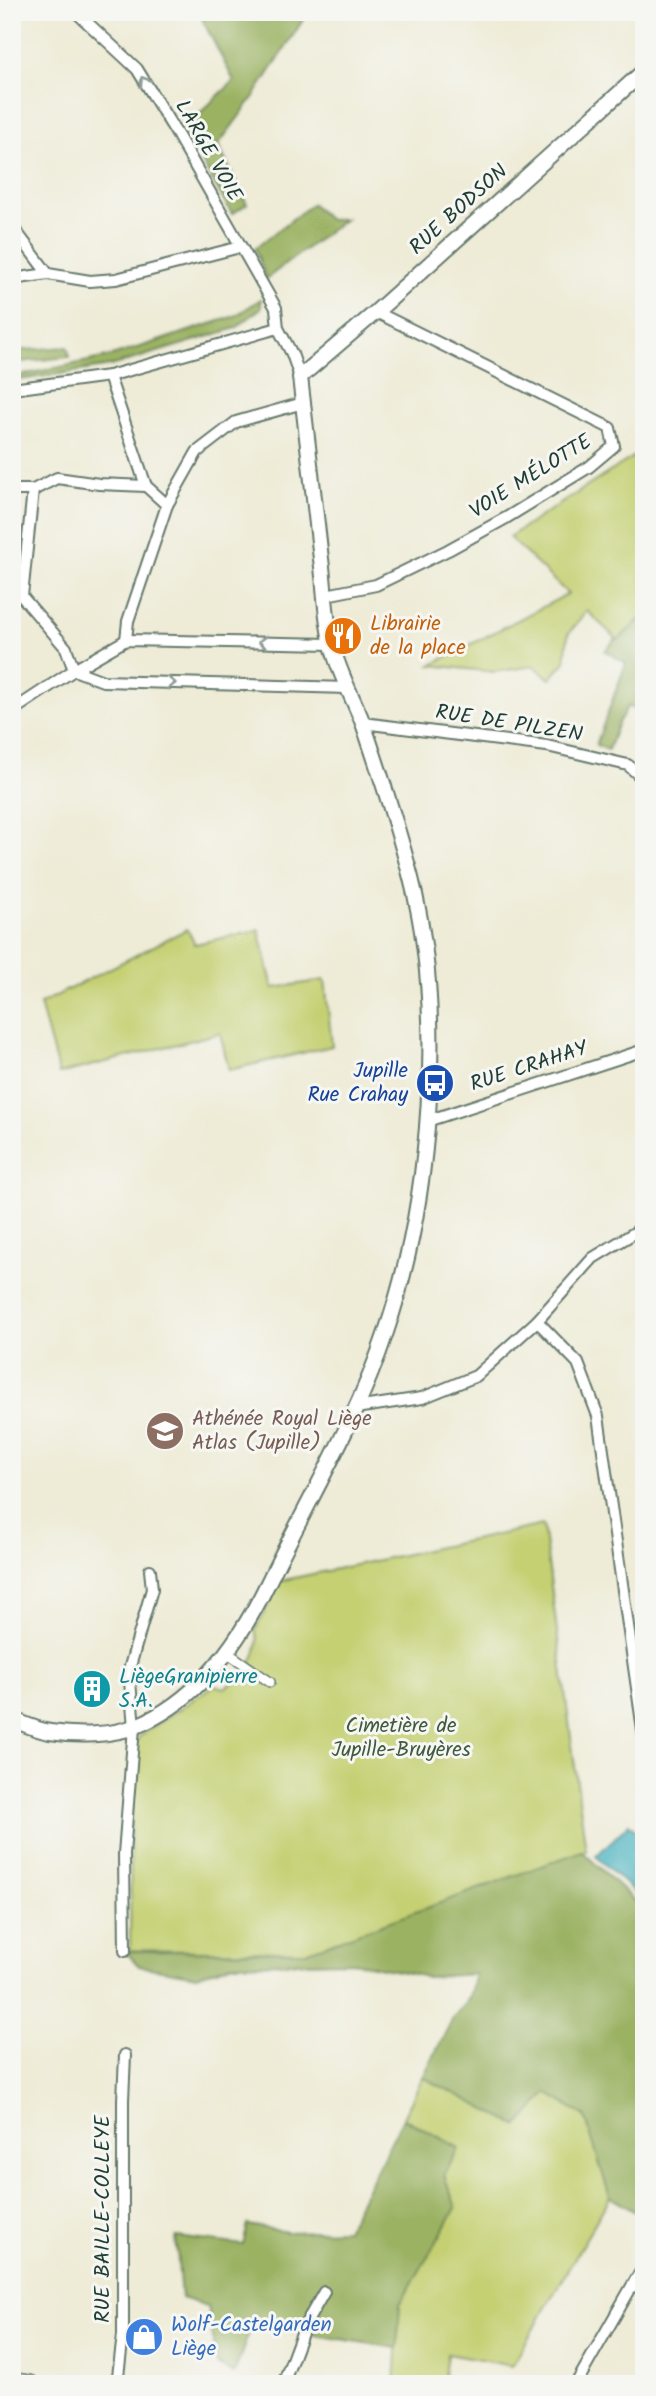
<svg xmlns="http://www.w3.org/2000/svg" width="656" height="2396" viewBox="0 0 656 2396" font-family="Kalam,sans-serif">
  <rect width="100%" height="100%" fill="#f6f6f2"/>
  <filter id="ink" filterUnits="userSpaceOnUse"><feTurbulence type="fractalNoise" baseFrequency=".0143" numOctaves="2"/><feDisplacementMap in="SourceGraphic" scale="14" xChannelSelector="R" yChannelSelector="G"/><feConvolveMatrix kernelMatrix="1 2 1 2 8 2 1 2 1" color-interpolation-filters="sRGB"/></filter>
  <filter id="wash" filterUnits="userSpaceOnUse"><feTurbulence type="fractalNoise" baseFrequency=".00686" numOctaves="4" result="noise"/><feDisplacementMap in="SourceGraphic" scale="28" xChannelSelector="R" yChannelSelector="G"/><feGaussianBlur stdDeviation="1.57" result="paint"/><feColorMatrix in="noise" values="0 0 0 0 0 0 0 0 0 0 0 0 0 0 0 0 0 1.4 0 .05"/><feComposite in="paint" operator="in"/></filter>
  <g filter="url(#wash)">
    <rect width="100%" height="100%" fill="#eeebd6"/>
    <g fill="#c4d072" stroke="#728653" stroke-width="2">
      <path d="M 639,453 L 644,456 L 644,620 L 640,619 L 618,640 L 587,611 L 568,634 L 565,662 L 550,679 L 534,666 L 494,672 L 431,665 L 568,594 L 509,537 Z"/>
      <path d="M 187,929 L 195,944 L 259,930 L 273,988 L 325,980 L 332,1046 L 229,1070 L 220,1033 L 59,1074 L 40,1004 Z"/>
      <path d="M 543,1525 L 586,1851 L 306,1952 L 130,1950 L 131,1817 L 135,1743 L 140,1736 L 214,1685 L 225,1688 C 242,1679 265,1651 255,1631 L 280,1581 Z"/>
      <path d="M 423,2077 L 518,2125 L 547,2093 L 585,2116 L 610,2197 L 512,2366 L 447,2354 L 443,2384 L 395,2384 L 400,2304 L 456,2208 L 444,2175 L 459,2148 L 403,2118 Z"/>
    </g>
    <g fill="#9bb264" stroke="#5d784c" stroke-width="2">
      <path d="M 208,12 L 308,12 L 255,95 L 218,145 L 247,204 L 232,214 L 183,129 L 234,81 L 202,19 Z"/>
      <path d="M 312,204 L 329,220 L 345,219 L 266,279 L 255,248 Z"/>
      <path d="M 261,299 L 261,308 L 236,328 L 111,366 L 13,381 L 13,377 L 112,356 L 235,316 Z"/>
      <path d="M 67,347 L 70,357 L 12,363 L 12,351 Z"/>
      <path d="M 640,619 L 644,620 L 644,715 L 628,706 L 618,723 L 608,750 L 596,745 L 626,663 L 605,651 L 616,638 L 618,640 Z"/>
      <path d="M 582,1851 L 644,1910 L 644,2217 L 610,2197 L 585,2116 L 547,2093 L 518,2126 L 423,2077 L 453,2018 L 469,1998 L 475,1974 L 427,1977 L 353,1962 L 231,1964 L 196,1976 L 139,1966 L 125,1951 L 306,1952 Z"/>
      <path d="M 403,2118 L 459,2148 L 444,2175 L 456,2208 L 400,2304 L 397,2348 L 252,2325 L 234,2374 L 217,2365 L 207,2306 L 181,2298 L 176,2237 L 243,2245 L 248,2225 L 287,2232 L 346,2230 Z"/>
    </g>
    <path fill="#42b0be" stroke="#307679" stroke-width="2" d="M 629,1824 L 644,1839 L 644,1902 L 596,1856 Z"/>
  </g>
  <g filter="url(#ink)">
    <g fill="none" stroke-linecap="round" stroke-linejoin="round">
      <defs>
        <path id="pedestrian" d="M 228,1653 L 270,1682"/>
        <g id="minor">
          <path d="M 76,12 L 137,69 L 178,136 L 276,308 L 278,328 L 292,354 L 300,377"/>
          <path d="M 12,226 L 48,274"/>
          <path d="M 12,279 L 48,274 L 90,281 L 116,279 L 240,247"/>
          <path d="M 109,376 L 146,486 L 167,505"/>
          <path d="M 12,389 L 109,376 L 278,328"/>
          <path d="M 12,490 L 33,490 L 57,478 L 99,484 L 146,486"/>
          <path d="M 12,585 L 66,648 L 74,670"/>
          <path d="M 326,595 L 376,585 L 448,550 L 506,518 L 589,467 L 614,446 L 610,428 L 376,312"/>
          <path d="M 22,596 L 33,490"/>
          <path d="M 126,640 L 128,621 L 167,505 L 197,452 L 236,422 L 303,403"/>
          <path d="M 74,670 L 103,681 L 347,688"/>
          <path d="M 12,711 L 74,670 L 126,640 L 331,644"/>
          <path d="M 363,723 L 547,746 L 628,765 L 644,780"/>
          <path d="M 427,1121 L 644,1050"/>
          <path d="M 537,1321 L 578,1363 L 598,1416 L 644,1737"/>
          <path d="M 355,1408 L 422,1398 L 476,1376 L 537,1321 L 593,1258 L 644,1227"/>
          <path d="M 125,1951 L 124,1854 L 134,1727 L 129,1670 L 152,1589 L 150,1570"/>
          <path d="M 117,2384 L 123,2335 L 123,2100 L 125,2055"/>
          <path d="M 283,2384 L 305,2325 L 324,2292"/>
          <path d="M 576,2384 L 644,2265"/>
        </g>
        <path id="tertiary" d="M 12,1719 C 24,1724 37,1730 50,1732 C 76,1736 112,1736 136,1726 C 198,1701 240,1641 268,1583 C 308,1501 357,1420 386,1332 C 431,1200 446,1013 411,878 C 398,827 381,776 364,726 C 354,699 339,674 332,645 C 325,618 325,587 321,559 C 314,498 307,438 300,377 L 376,312 L 644,71"/>
        <path id="secondary" d="M 12,2381 L 31,2384"/>
      </defs>
      <use href="#pedestrian" stroke="#677a6d" stroke-width="12"/>
      <use href="#minor" stroke="#677a6d" stroke-width="14"/>
      <use href="#tertiary" stroke="#677a6d" stroke-width="18"/>
      <use href="#secondary" stroke="#677a6d" stroke-width="19"/>
      <use href="#pedestrian" stroke="#fff" stroke-width="9"/>
      <use href="#minor" stroke="#fff" stroke-width="10"/>
      <use href="#tertiary" stroke="#fff" stroke-width="14"/>
      <use href="#secondary" stroke="#fff" stroke-width="16"/>
    </g>
    <defs><path id="oneway-chevron" d="M-2-3.5L2.5 0L-2 3.5" fill="none" stroke-width="1.6" stroke-linecap="round" stroke-linejoin="round" transform="scale(1.75)"/></defs>
    <g stroke="#8f9e9a">
      <use href="#oneway-chevron" transform="translate(144 81) rotate(-122)"/>
      <use href="#oneway-chevron" transform="translate(263 642) rotate(-178)"/>
      <use href="#oneway-chevron" transform="translate(171 683) rotate(2)"/>
    </g>
  </g>
  <defs>
    <symbol id="restaurant-disc" viewBox="-11 -11 22 22"><circle r="9.5" fill="#e8710a" stroke="#f6f6f2"/><path d="M-5-6h1v4h1v-4h1v4h1v-4h1v5L-1.5 .5V6h-2V.5L-5-1ZM5-6V6H3V1.5H1.5Q1.5-4 5-6Z" fill="#fff"/></symbol>
    <symbol id="bus-disc" viewBox="-11 -11 22 22"><circle r="9.5" fill="#1a4fb4" stroke="#f6f6f2"/><path d="M-5-6H5V4H4V6H2V4H-2V6H-4V4H-5ZM-3.5-4V0h7V-4ZM-3.5 1.2v1.5H-2V1.2ZM2 1.2v1.5H3.5V1.2Z" fill="#fff"/></symbol>
    <symbol id="school-disc" viewBox="-11 -11 22 22"><circle r="9.5" fill="#8d6e63" stroke="#f6f6f2"/><path d="M0-5L7-2L0 1L-7-2ZM-4 1L0 2.5L4 1V4Q0 6-4 4Z" fill="#fff"/></symbol>
    <symbol id="building-disc" viewBox="-11 -11 22 22"><circle r="9.5" fill="#0f9aa8" stroke="#f6f6f2"/><path d="M-4-6H4V6H1V3H-1V6H-4ZM-2.5-4.3h1.7v1.8h-1.7ZM.8-4.3h1.7v1.8H.8ZM-2.5-1h1.7V.8h-1.7ZM.8-1h1.7V.8H.8Z" fill="#fff"/></symbol>
    <symbol id="shop-disc" viewBox="-11 -11 22 22"><circle r="9.5" fill="#3f7fe0" stroke="#f6f6f2"/><path d="M-5-2.5h2.3a2.7 3.5 0 0 1 5.4 0H5L5.5 6h-11ZM-1.5-2.5h3a1.5 2.3 0 0 0-3 0Z" fill="#fff"/></symbol>
  </defs>
  <g fill-rule="evenodd">
    <use href="#restaurant-disc" x="321" y="614" width="44" height="44"/>
    <use href="#bus-disc" x="413" y="1061" width="44" height="44"/>
    <use href="#school-disc" x="143" y="1409" width="44" height="44"/>
    <use href="#building-disc" x="70" y="1667" width="44" height="44"/>
    <use href="#shop-disc" x="122" y="2315" width="44" height="44"/>
  </g>
  <g text-anchor="middle" dominant-baseline="central" stroke-width="6" stroke-linejoin="round" paint-order="stroke">
    <g font-size="21" fill="#1f3d34" stroke="#f6f6f2">
      <text transform="translate(208 151) rotate(60)">LARGE VOIE</text>
      <text transform="translate(459 210) rotate(-42)">RUE BODSON</text>
      <text transform="translate(531 477) rotate(-32)">VOIE MÉLOTTE</text>
      <text transform="translate(509 724) rotate(9)">RUE DE PILZEN</text>
      <text transform="translate(529 1067) rotate(-18)">RUE CRAHAY</text>
      <text transform="translate(103 2219) rotate(-90)">RUE BAILLE-COLLEYE</text>
    </g>
    <g font-size="21" fill="#c56008" stroke="#f6f6f2" text-anchor="start">
      <text x="370" y="624">Librairie<tspan x="370" dy="24">de la place</tspan></text>
    </g>
    <g font-size="21" fill="#164399" stroke="#f6f6f2" text-anchor="end">
      <text x="408" y="1071">Jupille<tspan x="408" dy="24">Rue Crahay</tspan></text>
    </g>
    <g font-size="21" fill="#785e54" stroke="#f6f6f2" text-anchor="start">
      <text x="192" y="1419">Athénée Royal Liège<tspan x="192" dy="24">Atlas (Jupille)</tspan></text>
    </g>
    <g font-size="21" fill="#0d838f" stroke="#f6f6f2" text-anchor="start">
      <text x="119" y="1677">LiègeGranipierre<tspan x="119" dy="24">S.A.</tspan></text>
    </g>
    <g font-size="21" fill="#405a40" stroke="#f6f6f2">
      <text x="401" y="1726">Cimetière de<tspan x="401" dy="24">Jupille-Bruyères</tspan></text>
    </g>
    <g font-size="21" fill="#366cbe" stroke="#f6f6f2" text-anchor="start">
      <text x="171" y="2325">Wolf-Castelgarden<tspan x="171" dy="24">Liège</tspan></text>
    </g>
  </g>
  <rect width="656" height="2396" fill="none" stroke="#f6f6f2" stroke-width="42"/>
</svg>
